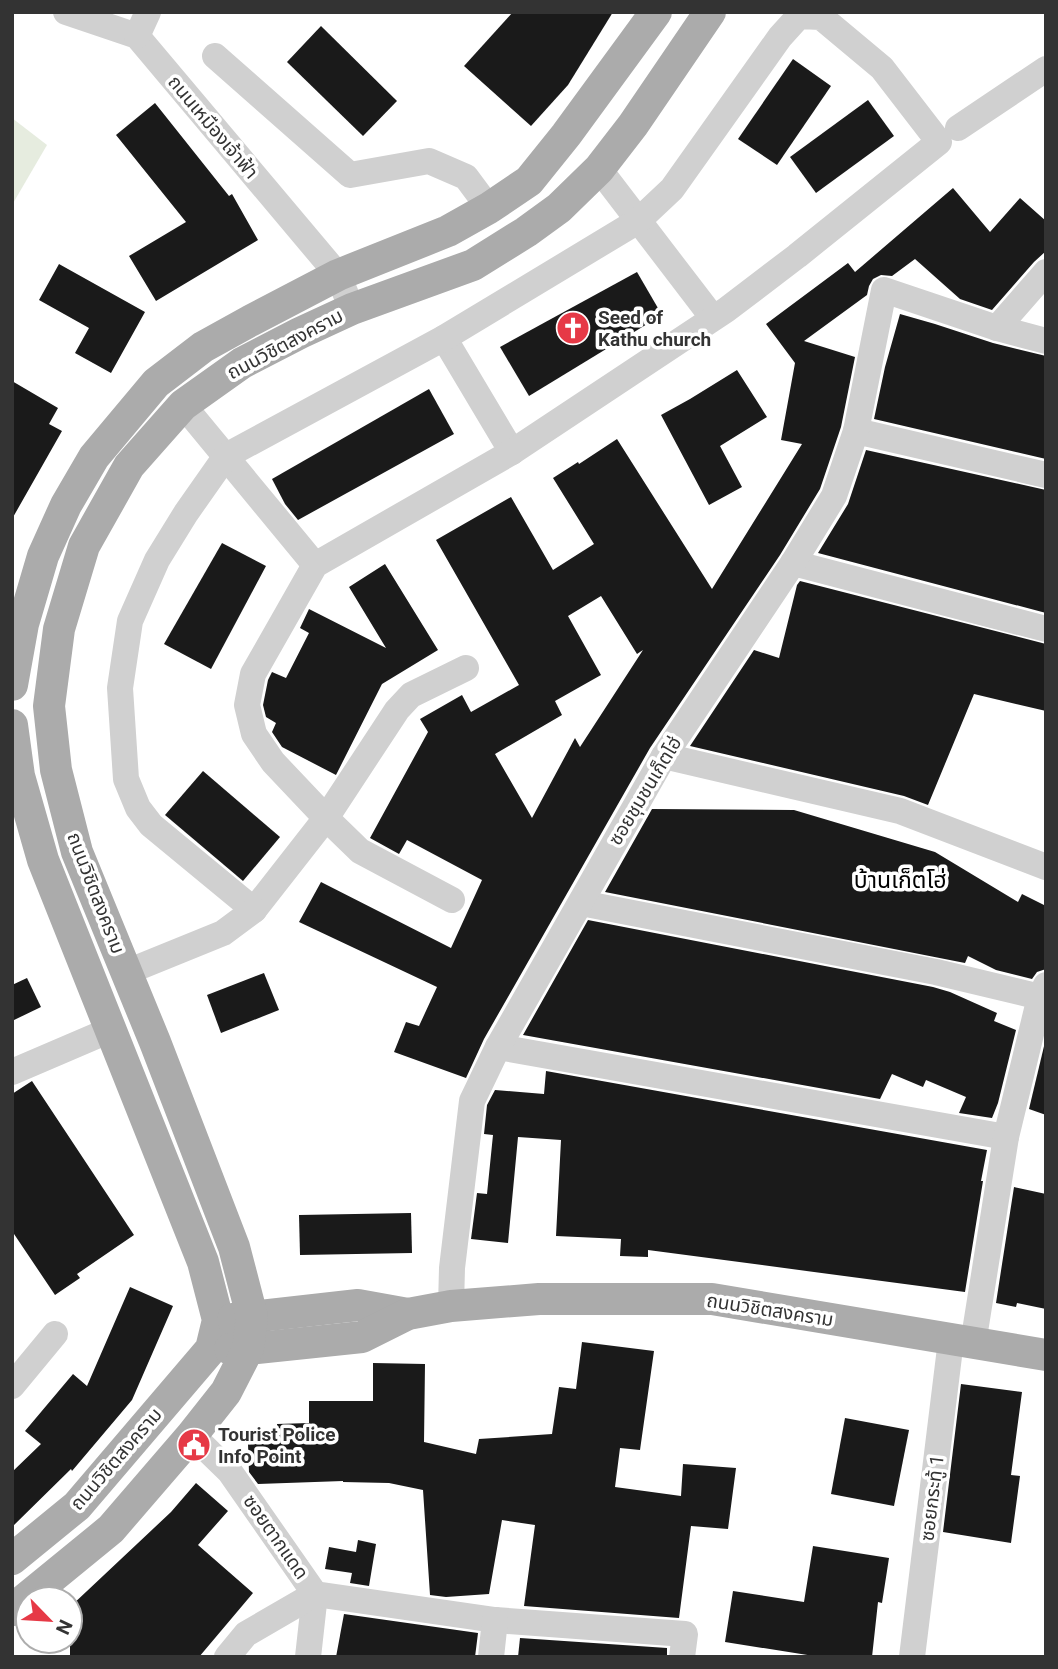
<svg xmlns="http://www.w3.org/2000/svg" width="1058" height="1669" viewBox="0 0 1058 1669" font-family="Roboto,'Noto Sans Thai',sans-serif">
  <rect width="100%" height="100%" fill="#fff"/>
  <path fill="#e6ecdf" d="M 12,118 L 47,145 L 12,205 Z"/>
  <g fill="#1a1a1a" fill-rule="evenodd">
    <path d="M 513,12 L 613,12 L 568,85 L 531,126 L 464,66 Z"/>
    <path d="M 321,26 L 397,101 L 363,136 L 287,62 Z"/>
    <path d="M 793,59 L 831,86 L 777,165 L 738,139 Z"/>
    <path d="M 868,100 L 894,136 L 816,193 L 790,157 Z"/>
    <path d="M 155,103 L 229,196 L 232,194 L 258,240 L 156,301 L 129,256 L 186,222 L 116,135 Z"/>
    <path d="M 953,188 L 990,232 L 1020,198 L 1046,221 L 1046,251 L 1034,262 L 992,310 L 960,299 L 915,259 L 892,276 L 881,275 L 873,279 L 869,286 L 867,295 L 804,341 L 855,357 L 841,427 L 820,489 L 780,555 L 650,748 L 484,1039 L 466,1078 L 394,1052 L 406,1022 L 419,1026 L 437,987 L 299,922 L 321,882 L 451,948 L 482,880 L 407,840 L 399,854 L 370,838 L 428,732 L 420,719 L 462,695 L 471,712 L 519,685 L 436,540 L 511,497 L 553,570 L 594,544 L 553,478 L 578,462 L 579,464 L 617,439 L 712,589 L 802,444 L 781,440 L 795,363 L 766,324 L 848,263 L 855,272 ZM 601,596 L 637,654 L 643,650 L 580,747 L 575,738 L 532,818 L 495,754 L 562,715 L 555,701 L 601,675 L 568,616 Z"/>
    <path d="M 59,264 L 145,312 L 111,373 L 75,353 L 89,328 L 39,300 Z"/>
    <path d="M 637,272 L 662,315 L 529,396 L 500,347 Z"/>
    <path d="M 900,314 L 935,324 L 993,343 L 1046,356 L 1046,459 L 874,419 L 885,367 Z"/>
    <path d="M 737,370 L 767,417 L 720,446 L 742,487 L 709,505 L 661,415 L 690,399 Z"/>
    <path d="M 12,381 L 58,408 L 49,424 L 62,431 L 12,519 Z"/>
    <path d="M 429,389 L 454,434 L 298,520 L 285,504 L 272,479 Z"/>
    <path d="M 866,450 L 1046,490 L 1046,613 L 818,553 L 848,504 Z"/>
    <path d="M 222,543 L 266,566 L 211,669 L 164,644 Z"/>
    <path d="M 385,564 L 438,650 L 382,684 L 336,775 L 282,747 L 272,732 L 276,723 L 266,717 L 263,705 L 268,680 L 272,672 L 286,678 L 309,633 L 300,628 L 309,609 L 386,648 L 349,587 Z"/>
    <path d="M 800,581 L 1046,644 L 1046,711 L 974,694 L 928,805 L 904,796 L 690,746 L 754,650 L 779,658 L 797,585 Z"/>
    <path d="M 203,771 L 280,837 L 243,881 L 165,815 Z"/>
    <path d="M 652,809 L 794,810 L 935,852 L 1018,902 L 1022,894 L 1046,906 L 1046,969 L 1037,972 L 1032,979 L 996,970 L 968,956 L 965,963 L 605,892 Z"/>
    <path d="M 588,920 L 933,987 L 950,992 L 997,1013 L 994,1021 L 1016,1030 L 998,1103 L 992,1118 L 959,1113 L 966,1097 L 926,1080 L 923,1087 L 892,1074 L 880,1099 L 523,1035 Z"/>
    <path d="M 264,973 L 279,1010 L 221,1033 L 207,995 Z"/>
    <path d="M 27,978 L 41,1007 L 12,1021 L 12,985 Z"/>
    <path d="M 1045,1042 L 1046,1042 L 1046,1115 L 1029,1109 Z"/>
    <path d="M 546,1071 L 987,1150 L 981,1181 L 983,1181 L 965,1292 L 648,1250 L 648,1257 L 620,1256 L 621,1239 L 556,1236 L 561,1140 L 518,1137 L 508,1243 L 471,1239 L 477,1193 L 487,1194 L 493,1135 L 484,1134 L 487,1105 L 495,1090 L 544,1094 Z"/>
    <path d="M 32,1081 L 134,1235 L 77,1274 L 80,1278 L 55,1295 L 12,1231 L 12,1094 Z"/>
    <path d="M 1014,1187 L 1046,1194 L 1046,1309 L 1017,1303 L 1016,1307 L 996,1303 Z"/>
    <path d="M 411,1213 L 412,1253 L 300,1255 L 299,1215 Z"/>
    <path d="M 130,1287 L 173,1306 L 132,1400 L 72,1471 L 71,1469 L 12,1527 L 12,1472 L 41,1444 L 25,1431 L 73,1374 L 87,1386 Z"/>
    <path d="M 582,1342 L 654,1351 L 640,1450 L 620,1448 L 615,1487 L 681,1496 L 683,1464 L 736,1468 L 728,1529 L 691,1526 L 679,1618 L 524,1606 L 535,1525 L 502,1520 L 489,1594 L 446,1597 L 430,1595 L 423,1490 L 389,1483 L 343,1482 L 343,1481 L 258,1484 L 249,1472 L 248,1444 L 278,1443 L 277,1424 L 309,1423 L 309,1401 L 373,1401 L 373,1363 L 425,1364 L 424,1442 L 476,1454 L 479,1439 L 552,1434 L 559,1387 L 576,1389 Z"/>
    <path d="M 961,1384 L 1022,1392 L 1011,1475 L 1020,1476 L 1011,1543 L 943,1532 Z"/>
    <path d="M 845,1418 L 909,1430 L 894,1506 L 831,1494 Z"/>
    <path d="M 196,1483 L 228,1511 L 198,1545 L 253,1593 L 199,1657 L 70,1657 L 70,1607 L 171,1512 Z"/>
    <path d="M 358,1540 L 376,1544 L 369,1586 L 350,1583 L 352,1573 L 325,1569 L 329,1547 L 356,1552 Z"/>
    <path d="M 813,1546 L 889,1558 L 882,1603 L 878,1602 L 872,1657 L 820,1657 L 725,1642 L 733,1591 L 804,1602 Z"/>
    <path d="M 344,1614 L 478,1633 L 475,1657 L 336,1657 Z"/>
    <path d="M 520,1638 L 667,1648 L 667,1657 L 518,1657 Z"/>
  </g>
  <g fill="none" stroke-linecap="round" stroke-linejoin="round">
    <g stroke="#d0d0d0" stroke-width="26">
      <path d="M 66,12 L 137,36 L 338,275 L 352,309"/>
      <path d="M 137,36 L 148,12"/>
      <path d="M 215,56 L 350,175 L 429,161 L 466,177 L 489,208"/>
      <path d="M 958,128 L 1046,69"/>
      <path d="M 599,169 L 713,318"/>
      <path d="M 997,328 L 1046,272"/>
      <path d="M 444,338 L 512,452"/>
      <path d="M 183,405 L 315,565"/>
      <path d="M 856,431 L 1046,475"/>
      <path d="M 793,563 L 1046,629"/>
      <path d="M 664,756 L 900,811 L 1046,867"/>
      <path d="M 452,900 L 360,851 L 326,818 L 273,762 L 254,734 L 247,705 L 253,674 L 315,565 L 512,452 L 726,310 L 797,256 L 939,142 L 882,68 L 821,17 L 799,16 L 780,37 L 672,189 L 638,221 L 444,338 L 226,456 L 186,513 L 157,560 L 130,621 L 120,688 L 126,779 L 138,808 L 151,825 L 254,910 L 326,818 L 397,710 L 411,695 L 466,668"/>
      <path d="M 581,903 L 936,972 L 1040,997"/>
      <path d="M 127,972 L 223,933 L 254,910"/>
      <path d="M 498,1047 L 1006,1137"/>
      <path d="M 12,1072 L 110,1030"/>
      <path d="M 451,1306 L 452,1268 L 472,1101 L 498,1047 L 664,756 L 793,563 L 834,496 L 856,431 L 884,290 L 997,328 L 1046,341"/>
      <path d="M 973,1344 L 1006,1137 L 1040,997 L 1046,985"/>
      <path d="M 12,1386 L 55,1334"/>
      <path d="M 192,1435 L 230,1472 L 315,1594 L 308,1657"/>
      <path d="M 227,1657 L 246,1634 L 315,1594 L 495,1620 L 685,1634 L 682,1657"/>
      <path d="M 491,1657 L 495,1620"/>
      <path d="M 912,1657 L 951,1340"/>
    </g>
    <g stroke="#ababab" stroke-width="32">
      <path d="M 12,685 L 23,624 L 43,556 L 66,505 L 94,457 L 156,383 L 203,347 L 250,321 L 338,275 L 448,231 L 489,208 L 529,181 L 566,135 L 656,12"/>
      <path d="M 12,725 L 19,776 L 43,860 L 203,1262 L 218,1320 L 211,1349 L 77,1506 L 12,1559"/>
      <path d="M 233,1319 L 358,1305 L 408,1314"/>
      <path d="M 230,1349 L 248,1349 L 362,1337 L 408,1314 L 451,1306 L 539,1299 L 712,1299 L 1046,1355"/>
      <path d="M 12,1610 L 111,1529 L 192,1435 L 226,1392 L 248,1349 L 252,1316 L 234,1247 L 155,1042 L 77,852 L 56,770 L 49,706 L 59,629 L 84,546 L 129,466 L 183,405 L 242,363 L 300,333 L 352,309 L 473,265 L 526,232 L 559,208 L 599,169 L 633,125 L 710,12"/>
    </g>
  </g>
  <defs>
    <symbol id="church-disc" viewBox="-11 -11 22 22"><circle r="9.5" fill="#e63946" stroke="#fff"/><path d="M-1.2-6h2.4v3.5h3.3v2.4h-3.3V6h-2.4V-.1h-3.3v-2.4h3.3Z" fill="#fff"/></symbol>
    <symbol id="civic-disc" viewBox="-11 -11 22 22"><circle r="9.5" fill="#e63946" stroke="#fff"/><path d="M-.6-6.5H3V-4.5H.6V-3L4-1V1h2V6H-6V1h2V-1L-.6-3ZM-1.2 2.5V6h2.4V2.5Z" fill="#fff"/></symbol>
  </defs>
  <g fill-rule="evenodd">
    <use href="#church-disc" x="554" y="309" width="38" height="38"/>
    <use href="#civic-disc" x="175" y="1426" width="38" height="38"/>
  </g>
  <g text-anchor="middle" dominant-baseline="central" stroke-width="7" stroke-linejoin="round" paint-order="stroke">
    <g font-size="19" fill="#333" stroke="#fff">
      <text transform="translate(213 127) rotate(50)">ถนนเหมืองเจ้าฟ้า</text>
      <text transform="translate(285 344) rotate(-28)">ถนนวิชิตสงคราม</text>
      <text transform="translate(645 791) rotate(-59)">ซอยชุมชนเก็ตโฮ่</text>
      <text transform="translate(96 893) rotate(69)">ถนนวิชิตสงคราม</text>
      <text transform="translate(770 1310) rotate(9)">ถนนวิชิตสงคราม</text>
      <text transform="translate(116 1459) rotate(-49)">ถนนวิชิตสงคราม</text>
      <text transform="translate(932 1498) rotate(-83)">ซอยกระทู้ 1</text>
      <text transform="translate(276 1537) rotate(55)">ซอยตากแดด</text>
    </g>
    <g font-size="19" font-weight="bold" fill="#333" stroke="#fff" text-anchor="start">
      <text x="598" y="317">Seed of<tspan x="598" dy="22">Kathu church</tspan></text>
      <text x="218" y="1434">Tourist Police<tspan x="218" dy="22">Info Point</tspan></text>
    </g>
    <g font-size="23" fill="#000" stroke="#fff">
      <text x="900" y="880">บ้านเก็ตโฮ่</text>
    </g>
  </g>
  <rect width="1058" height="1669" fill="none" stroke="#333333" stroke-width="28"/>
  <g transform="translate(49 1620) rotate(115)"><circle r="33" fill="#ffffff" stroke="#adadad" stroke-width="2"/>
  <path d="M0-5L12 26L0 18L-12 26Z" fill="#e63946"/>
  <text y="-10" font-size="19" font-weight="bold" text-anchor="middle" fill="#333333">N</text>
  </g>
</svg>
